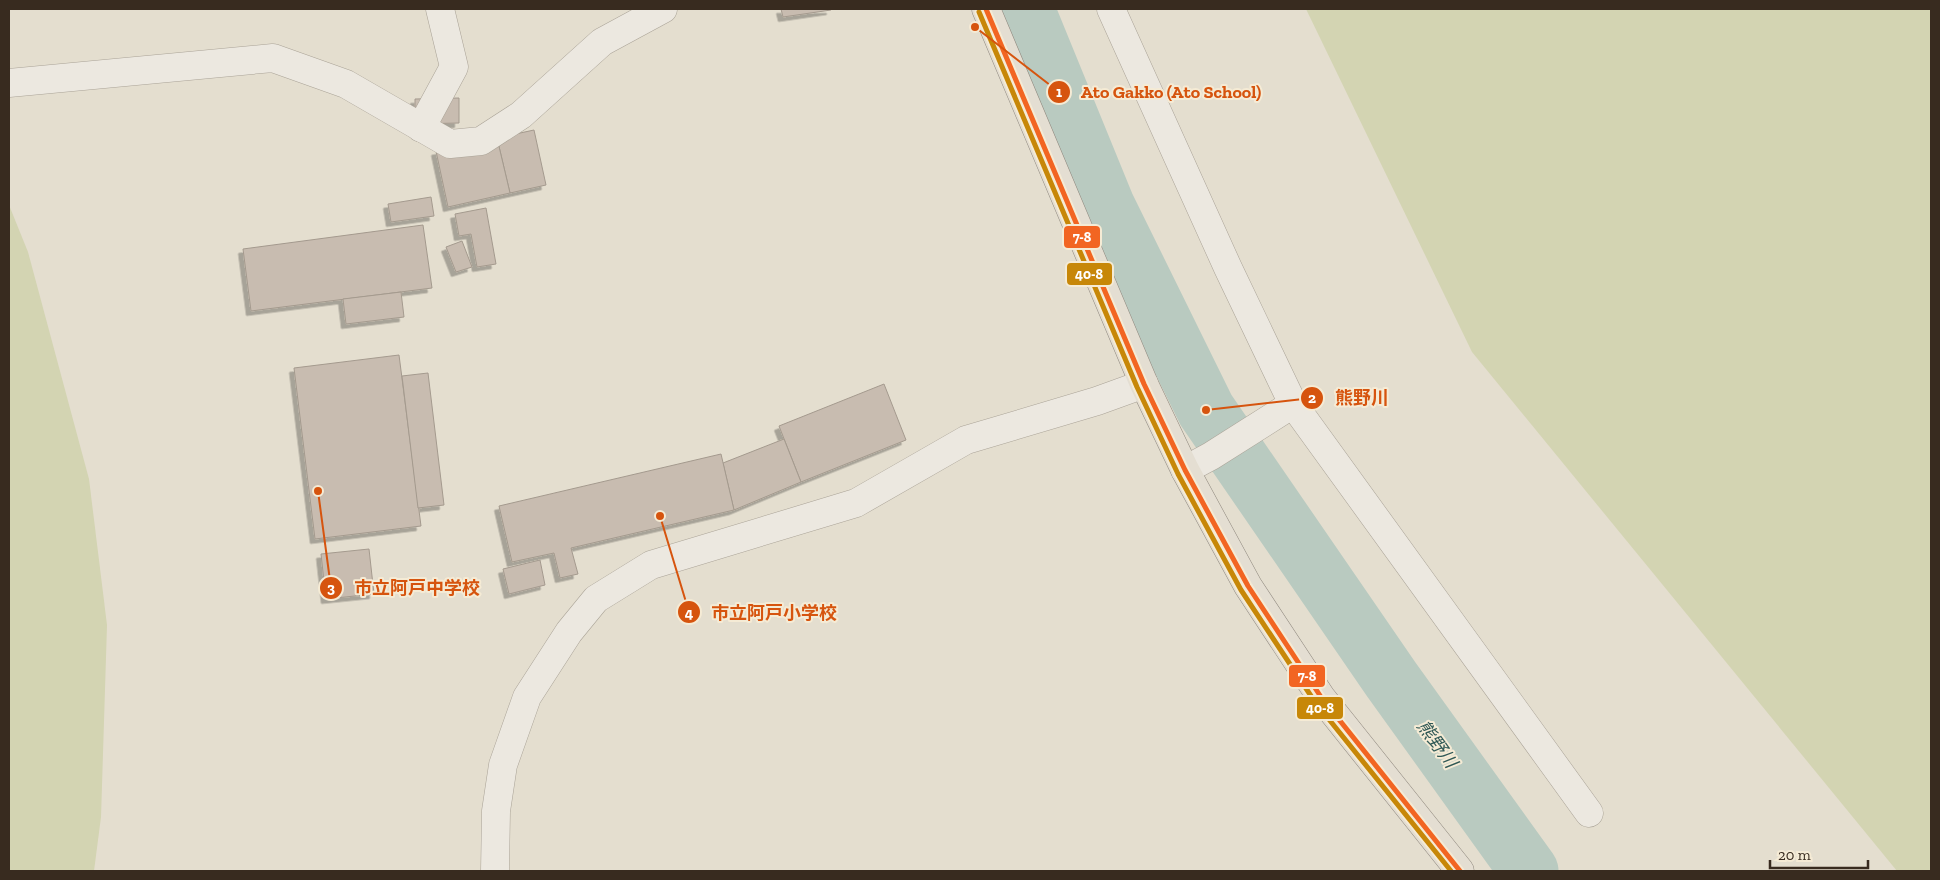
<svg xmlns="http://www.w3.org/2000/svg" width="1940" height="880" viewBox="0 0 1940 880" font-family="'Zilla Slab','Noto Sans JP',serif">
  <defs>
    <filter id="shadow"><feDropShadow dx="-4.5" dy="4.5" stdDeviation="0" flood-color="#0004"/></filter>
  </defs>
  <rect width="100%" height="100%" fill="#e4decf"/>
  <g fill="#d3d4b2">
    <path d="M 1306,9 L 1931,9 L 1931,871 L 1897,871 L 1472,352 Z"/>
    <path d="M 9,205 L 28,252 L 89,479 L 107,625 L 101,817 L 94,871 L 9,871 Z"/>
  </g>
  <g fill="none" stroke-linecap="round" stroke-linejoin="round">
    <path stroke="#b9cac0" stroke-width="59" d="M 1025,9 L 1105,205 L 1206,410 L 1391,679 L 1529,871"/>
  </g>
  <g fill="#c8bcb0" stroke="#a49a8e" filter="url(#shadow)">
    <path d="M 781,9 L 831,9 L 831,10 L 783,17 Z"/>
    <path d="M 459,98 L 459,123 L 415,124 L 415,99 Z"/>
    <path d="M 534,130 L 546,185 L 510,193 L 497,138 Z"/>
    <path d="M 497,138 L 510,193 L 448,207 L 436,151 Z"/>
    <path d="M 431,197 L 434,216 L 391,222 L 388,204 Z"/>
    <path d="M 486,208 L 496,264 L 477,267 L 471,234 L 459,236 L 455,214 Z"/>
    <path d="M 423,225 L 432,288 L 251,311 L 243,249 Z"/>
    <path d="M 462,241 L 472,267 L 456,272 L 446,247 Z"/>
    <path d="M 401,292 L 404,317 L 346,324 L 343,299 Z"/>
    <path d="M 399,355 L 421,526 L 315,539 L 294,368 Z"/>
    <path d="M 428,373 L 444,505 L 418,508 L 402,376 Z"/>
    <path d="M 884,384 L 906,440 L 801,482 L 779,426 Z"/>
    <path d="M 784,439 L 801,482 L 734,510 L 723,463 Z"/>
    <path d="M 721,454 L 734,510 L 571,548 L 578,574 L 560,578 L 554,553 L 512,562 L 499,506 Z"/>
    <path d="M 369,549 L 374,594 L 326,599 L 321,554 Z"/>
    <path d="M 540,560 L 545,585 L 509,594 L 503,569 Z"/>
  </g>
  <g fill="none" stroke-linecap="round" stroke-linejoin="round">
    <defs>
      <g id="minor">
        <path d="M 1111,9 L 1228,268 L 1293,404 L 1589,813"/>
        <path d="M 9,83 L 273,58 L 346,84 L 450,144 L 481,141 L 521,115 L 602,42 L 663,9"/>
        <path d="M 421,128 L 454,67 L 440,9"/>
        <path d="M 1185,470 L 1211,456 L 1293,404"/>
        <path d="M 495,871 L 496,811 L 503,765 L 527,697 L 569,632 L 596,599 L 651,565 L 856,503 L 966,440 L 1097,401 L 1144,384"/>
      </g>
      <path id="major" d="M 986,9 L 1144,384 L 1185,470 L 1248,586 L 1321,697 L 1460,871"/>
    </defs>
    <use href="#minor" stroke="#aaa397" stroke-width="29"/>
    <use href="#major" stroke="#8f887e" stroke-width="29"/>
    <use href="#minor" stroke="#ece8e0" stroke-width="28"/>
    <use href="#major" stroke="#e4ded2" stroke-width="28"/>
    <defs>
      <path id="bus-1" d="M 986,9 L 1144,384 L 1185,470 L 1248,586 L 1321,697 L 1460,871"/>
      <path id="bus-2" d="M 979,12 L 1137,387 L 1178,474 L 1241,590 L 1315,702 L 1451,871"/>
    </defs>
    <use href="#bus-1" stroke="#f5ebd5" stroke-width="9"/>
    <use href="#bus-2" stroke="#f5ebd5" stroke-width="9"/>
    <use href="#bus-1" stroke="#f26522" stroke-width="5"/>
    <use href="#bus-2" stroke="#c78708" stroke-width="5"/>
  </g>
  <g text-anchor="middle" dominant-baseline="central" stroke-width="4" stroke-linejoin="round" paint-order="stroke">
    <g font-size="18" font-style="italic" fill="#2f5855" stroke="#f5ebd5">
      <text transform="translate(1437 744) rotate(54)">熊野川</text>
    </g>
  </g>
  <path fill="none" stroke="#d6540e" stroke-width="2" d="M975 27L1059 92M1206 410L1312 398M318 491L331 588M660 516L689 612"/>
  <g fill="#d6540e" stroke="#f5ebd5" stroke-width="2">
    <circle cx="975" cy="27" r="5"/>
    <circle cx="1206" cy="410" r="5"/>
    <circle cx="318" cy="491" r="5"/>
    <circle cx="660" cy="516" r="5"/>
    <circle cx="1059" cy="92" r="12"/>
    <circle cx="1312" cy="398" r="12"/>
    <circle cx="331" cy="588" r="12"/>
    <circle cx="689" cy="612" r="12"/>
  </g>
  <g font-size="15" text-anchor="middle" font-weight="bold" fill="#fff">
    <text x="1059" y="97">1</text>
    <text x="1312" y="403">2</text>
    <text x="331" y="593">3</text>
    <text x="689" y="618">4</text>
  </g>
  <g font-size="18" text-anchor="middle" font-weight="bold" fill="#d6540e" stroke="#f5ebd5" stroke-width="4" stroke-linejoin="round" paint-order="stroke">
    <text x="1171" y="98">Ato Gakko (Ato School)</text>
    <text x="1362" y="404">熊野川</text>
    <text x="417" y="594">市立阿戸中学校</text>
    <text x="774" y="619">市立阿戸小学校</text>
  </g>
  <g stroke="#f5ebd5" stroke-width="2">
    <rect x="1063" y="225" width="38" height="24" rx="5" fill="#f26522"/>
    <rect x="1066" y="262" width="47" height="24" rx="5" fill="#c78708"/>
    <rect x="1288" y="664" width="38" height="24" rx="5" fill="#f26522"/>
    <rect x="1296" y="696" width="48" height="24" rx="5" fill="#c78708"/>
  </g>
  <g font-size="14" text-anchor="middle" font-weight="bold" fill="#fff">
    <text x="1082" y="242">7-8</text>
    <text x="1089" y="279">40-8</text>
    <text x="1307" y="681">7-8</text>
    <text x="1320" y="713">40-8</text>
  </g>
  <rect width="1940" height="880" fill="none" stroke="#382b1f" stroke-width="20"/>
  <path d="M1770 860v8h98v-8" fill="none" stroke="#382b1f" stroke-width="2.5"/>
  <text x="1778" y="860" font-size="15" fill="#382b1f" stroke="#f5ebd5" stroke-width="4" paint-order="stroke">20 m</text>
</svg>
